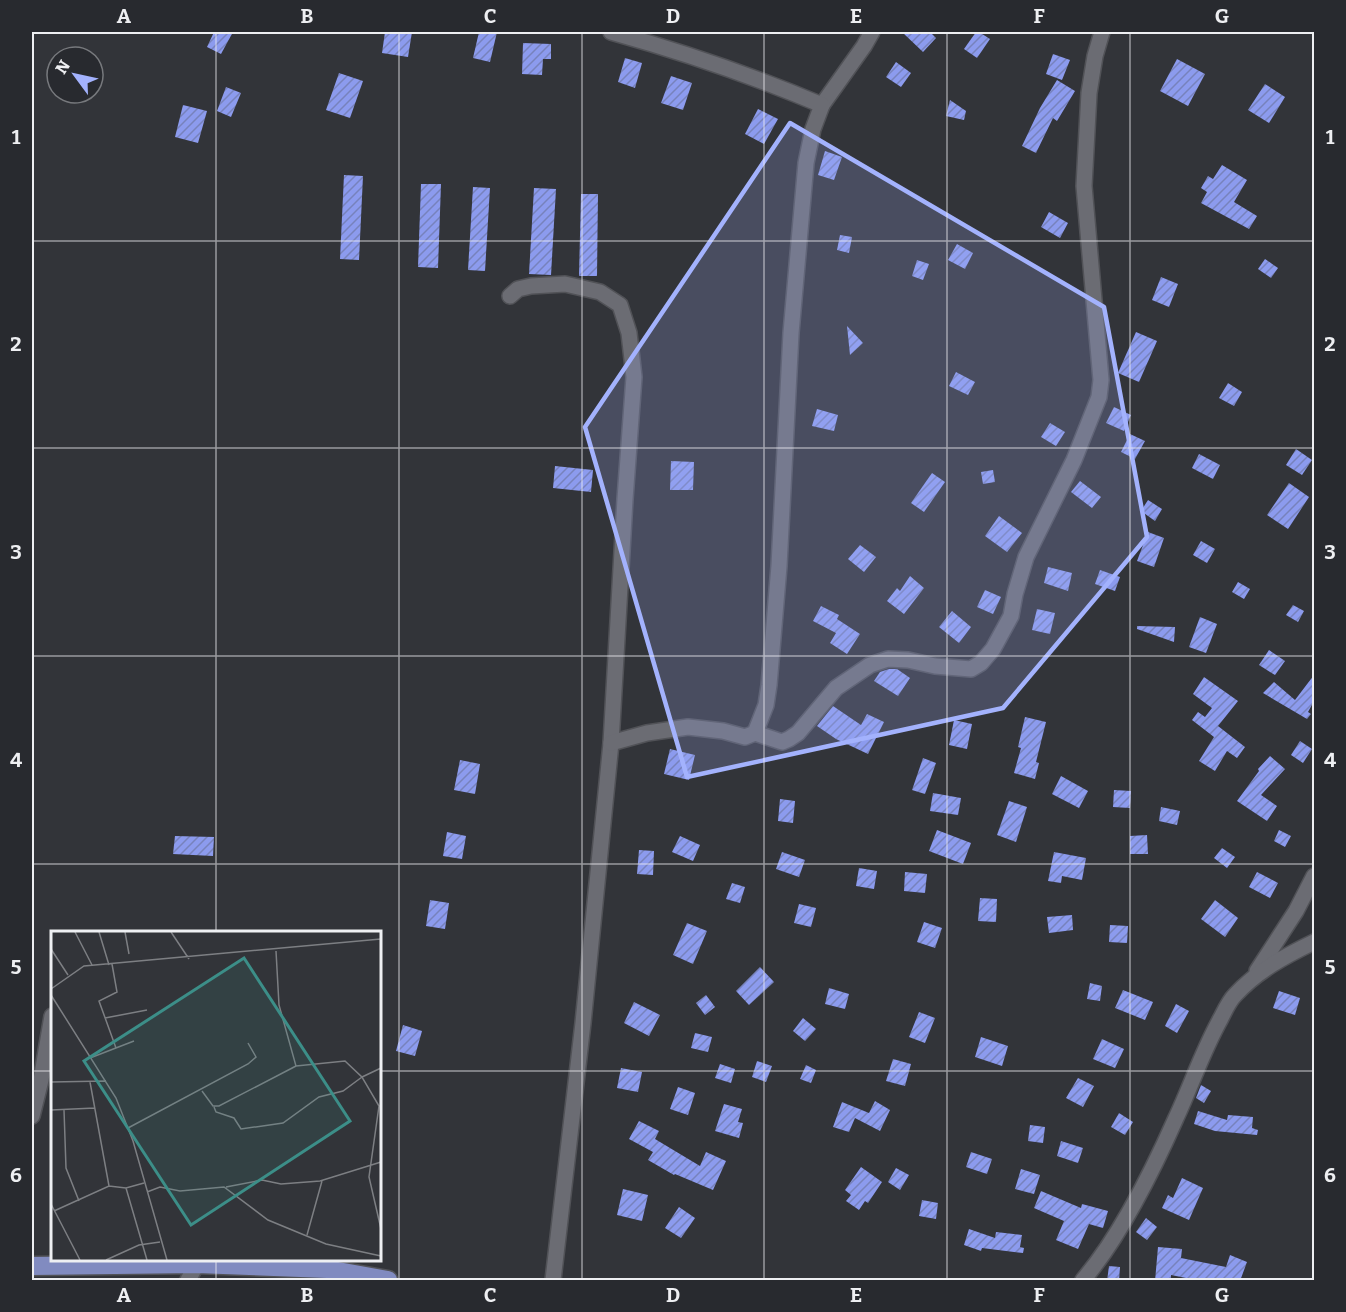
<svg xmlns="http://www.w3.org/2000/svg" width="1346" height="1312" viewBox="0 0 1346 1312" font-family="Bitter,serif">
  <defs>
    <pattern id="building-hatch" width="6" height="6" patternUnits="userSpaceOnUse" patternTransform="scale(1.5)"><rect width="6" height="6" fill="#8c9bee"/><path d="M-1 1l2-2M0 6l6-6M5 7l2-2" fill="none" stroke="#7782bc"/></pattern>
  </defs>
  <rect width="100%" height="100%" fill="#323439"/>
  <g fill="url(#building-hatch)">
    <path d="M 214,32 L 233,32 L 221,54 L 207,47 Z"/>
    <path d="M 385,32 L 412,32 L 408,57 L 382,53 Z"/>
    <path d="M 479,32 L 497,32 L 490,62 L 473,58 Z"/>
    <path d="M 902,32 L 930,32 L 936,38 L 923,52 Z"/>
    <path d="M 976,32 L 979,32 L 990,39 L 977,58 L 964,49 Z"/>
    <path d="M 523,43 L 551,44 L 551,59 L 543,59 L 542,75 L 522,74 Z"/>
    <path d="M 1053,54 L 1070,60 L 1062,80 L 1046,74 Z"/>
    <path d="M 625,58 L 642,63 L 635,88 L 618,82 Z"/>
    <path d="M 1177,59 L 1205,74 L 1188,106 L 1160,91 Z"/>
    <path d="M 896,62 L 911,73 L 901,87 L 886,77 Z"/>
    <path d="M 339,73 L 363,81 L 350,118 L 326,110 Z"/>
    <path d="M 671,76 L 692,83 L 683,110 L 661,103 Z"/>
    <path d="M 1057,80 L 1075,91 L 1057,121 L 1053,118 L 1036,153 L 1022,146 L 1040,108 Z"/>
    <path d="M 1265,84 L 1285,97 L 1269,123 L 1248,110 Z"/>
    <path d="M 226,87 L 241,93 L 231,117 L 217,111 Z"/>
    <path d="M 950,100 L 966,111 L 964,120 L 946,116 Z"/>
    <path d="M 183,105 L 207,111 L 198,143 L 175,137 Z"/>
    <path d="M 758,109 L 778,119 L 764,144 L 745,134 Z"/>
    <path d="M 825,151 L 842,157 L 834,180 L 818,175 Z"/>
    <path d="M 1222,165 L 1247,180 L 1234,202 L 1257,216 L 1249,229 L 1201,203 L 1207,192 L 1201,188 L 1208,176 L 1213,179 Z"/>
    <path d="M 344,175 L 363,176 L 359,260 L 340,259 Z"/>
    <path d="M 421,184 L 441,184 L 438,268 L 418,267 Z"/>
    <path d="M 473,187 L 490,188 L 485,271 L 468,270 Z"/>
    <path d="M 534,188 L 556,189 L 551,275 L 529,274 Z"/>
    <path d="M 581,194 L 598,194 L 597,276 L 579,276 Z"/>
    <path d="M 1049,212 L 1068,223 L 1060,238 L 1041,227 Z"/>
    <path d="M 840,235 L 852,237 L 849,253 L 837,250 Z"/>
    <path d="M 957,244 L 973,253 L 965,269 L 948,260 Z"/>
    <path d="M 1265,259 L 1278,268 L 1271,278 L 1258,269 Z"/>
    <path d="M 917,260 L 929,264 L 923,280 L 912,276 Z"/>
    <path d="M 1161,277 L 1178,284 L 1169,307 L 1152,300 Z"/>
    <path d="M 847,326 L 863,343 L 850,355 Z"/>
    <path d="M 1136,332 L 1157,341 L 1139,382 L 1118,373 Z"/>
    <path d="M 956,372 L 975,382 L 968,395 L 949,386 Z"/>
    <path d="M 1228,383 L 1242,392 L 1234,406 L 1219,398 Z"/>
    <path d="M 1114,407 L 1131,415 L 1124,431 L 1106,423 Z"/>
    <path d="M 817,409 L 838,415 L 834,431 L 812,426 Z"/>
    <path d="M 1050,423 L 1065,432 L 1056,446 L 1041,437 Z"/>
    <path d="M 1130,434 L 1145,441 L 1135,459 L 1121,452 Z"/>
    <path d="M 1296,449 L 1312,460 L 1302,475 L 1286,465 Z"/>
    <path d="M 1199,454 L 1220,465 L 1213,479 L 1192,468 Z"/>
    <path d="M 671,461 L 694,462 L 693,490 L 670,490 Z"/>
    <path d="M 555,466 L 593,470 L 591,492 L 553,488 Z"/>
    <path d="M 993,470 L 995,482 L 983,484 L 981,472 Z"/>
    <path d="M 932,473 L 945,482 L 924,512 L 911,503 Z"/>
    <path d="M 1080,481 L 1101,497 L 1092,508 L 1071,492 Z"/>
    <path d="M 1289,483 L 1309,497 L 1288,529 L 1267,515 Z"/>
    <path d="M 1148,500 L 1162,509 L 1155,521 L 1141,511 Z"/>
    <path d="M 999,516 L 1022,533 L 1007,552 L 985,536 Z"/>
    <path d="M 1148,532 L 1164,538 L 1154,567 L 1137,561 Z"/>
    <path d="M 1201,541 L 1215,549 L 1207,563 L 1193,555 Z"/>
    <path d="M 860,545 L 876,557 L 864,572 L 848,559 Z"/>
    <path d="M 1048,567 L 1072,573 L 1068,591 L 1044,583 Z"/>
    <path d="M 1100,570 L 1120,577 L 1115,591 L 1095,584 Z"/>
    <path d="M 910,576 L 924,588 L 904,614 L 887,601 L 897,588 L 900,591 Z"/>
    <path d="M 1238,582 L 1250,589 L 1244,599 L 1232,592 Z"/>
    <path d="M 985,590 L 1001,597 L 993,614 L 977,607 Z"/>
    <path d="M 1293,605 L 1304,611 L 1298,622 L 1286,615 Z"/>
    <path d="M 821,606 L 839,615 L 837,619 L 860,634 L 847,654 L 830,643 L 836,633 L 813,621 Z"/>
    <path d="M 1037,609 L 1055,613 L 1050,634 L 1032,630 Z"/>
    <path d="M 952,611 L 971,627 L 959,643 L 939,627 Z"/>
    <path d="M 1200,617 L 1217,624 L 1206,653 L 1189,647 Z"/>
    <path d="M 1137,626 L 1175,627 L 1174,642 L 1137,629 Z"/>
    <path d="M 1269,650 L 1285,661 L 1275,675 L 1259,665 Z"/>
    <path d="M 889,669 L 897,669 L 910,678 L 898,696 L 874,681 L 880,672 Z"/>
    <path d="M 1314,675 L 1314,701 L 1308,712 L 1311,714 L 1307,719 L 1263,693 L 1274,682 L 1295,700 Z"/>
    <path d="M 1204,677 L 1238,701 L 1218,726 L 1245,747 L 1237,758 L 1227,751 L 1215,771 L 1199,761 L 1214,737 L 1192,720 L 1198,712 L 1205,717 L 1212,708 L 1193,694 Z"/>
    <path d="M 833,706 L 861,725 L 867,714 L 884,722 L 868,754 L 836,739 L 817,726 Z"/>
    <path d="M 1025,717 L 1046,722 L 1036,762 L 1039,763 L 1035,779 L 1014,773 L 1021,748 L 1018,747 Z"/>
    <path d="M 954,720 L 972,724 L 967,749 L 949,745 Z"/>
    <path d="M 1300,741 L 1312,749 L 1303,763 L 1291,755 Z"/>
    <path d="M 670,749 L 695,755 L 689,780 L 664,774 Z"/>
    <path d="M 1270,756 L 1285,769 L 1261,795 L 1277,806 L 1267,821 L 1237,801 L 1259,771 L 1258,769 Z"/>
    <path d="M 923,758 L 936,763 L 925,794 L 912,790 Z"/>
    <path d="M 460,760 L 480,764 L 475,794 L 454,790 Z"/>
    <path d="M 1061,776 L 1088,791 L 1079,808 L 1052,794 Z"/>
    <path d="M 1114,790 L 1131,791 L 1130,808 L 1113,807 Z"/>
    <path d="M 933,793 L 961,798 L 958,815 L 930,811 Z"/>
    <path d="M 780,799 L 795,801 L 793,823 L 778,821 Z"/>
    <path d="M 1009,801 L 1027,807 L 1016,842 L 997,835 Z"/>
    <path d="M 1161,807 L 1180,811 L 1177,825 L 1159,821 Z"/>
    <path d="M 937,830 L 971,843 L 963,864 L 929,851 Z"/>
    <path d="M 1279,830 L 1291,836 L 1285,847 L 1274,841 Z"/>
    <path d="M 447,832 L 466,836 L 462,859 L 443,856 Z"/>
    <path d="M 1147,835 L 1148,854 L 1130,854 L 1130,836 Z"/>
    <path d="M 175,836 L 214,837 L 213,856 L 173,854 Z"/>
    <path d="M 680,836 L 700,845 L 693,861 L 672,852 Z"/>
    <path d="M 1222,848 L 1235,857 L 1227,868 L 1214,858 Z"/>
    <path d="M 639,850 L 654,851 L 653,875 L 637,874 Z"/>
    <path d="M 782,852 L 805,860 L 799,877 L 776,869 Z"/>
    <path d="M 1054,852 L 1086,858 L 1082,880 L 1062,876 L 1061,883 L 1048,881 Z"/>
    <path d="M 859,868 L 877,871 L 874,889 L 856,886 Z"/>
    <path d="M 905,872 L 927,874 L 925,893 L 904,891 Z"/>
    <path d="M 1257,872 L 1278,883 L 1270,898 L 1249,887 Z"/>
    <path d="M 732,883 L 745,887 L 740,903 L 726,899 Z"/>
    <path d="M 980,898 L 997,899 L 996,922 L 978,921 Z"/>
    <path d="M 430,900 L 449,903 L 445,929 L 426,926 Z"/>
    <path d="M 1215,900 L 1238,918 L 1225,937 L 1201,919 Z"/>
    <path d="M 799,904 L 816,908 L 811,927 L 794,923 Z"/>
    <path d="M 1072,915 L 1073,930 L 1049,933 L 1047,917 Z"/>
    <path d="M 924,922 L 942,928 L 935,948 L 917,942 Z"/>
    <path d="M 687,923 L 707,931 L 693,964 L 673,955 Z"/>
    <path d="M 1110,925 L 1128,926 L 1127,943 L 1109,942 Z"/>
    <path d="M 760,967 L 774,982 L 749,1005 L 736,991 Z"/>
    <path d="M 1090,983 L 1102,986 L 1100,1001 L 1087,999 Z"/>
    <path d="M 829,988 L 849,994 L 845,1009 L 825,1004 Z"/>
    <path d="M 1123,990 L 1153,1002 L 1145,1020 L 1115,1008 Z"/>
    <path d="M 1279,991 L 1300,998 L 1295,1015 L 1273,1008 Z"/>
    <path d="M 706,995 L 715,1007 L 705,1015 L 696,1003 Z"/>
    <path d="M 634,1002 L 660,1015 L 649,1036 L 624,1023 Z"/>
    <path d="M 1176,1004 L 1189,1011 L 1177,1033 L 1165,1026 Z"/>
    <path d="M 919,1012 L 935,1018 L 925,1043 L 909,1037 Z"/>
    <path d="M 803,1018 L 816,1029 L 805,1041 L 793,1031 Z"/>
    <path d="M 403,1025 L 422,1031 L 415,1056 L 396,1051 Z"/>
    <path d="M 695,1033 L 712,1037 L 708,1052 L 691,1048 Z"/>
    <path d="M 981,1037 L 1008,1046 L 1002,1066 L 975,1057 Z"/>
    <path d="M 1102,1039 L 1124,1049 L 1115,1068 L 1093,1059 Z"/>
    <path d="M 893,1059 L 911,1064 L 905,1086 L 886,1081 Z"/>
    <path d="M 757,1061 L 772,1066 L 766,1082 L 752,1077 Z"/>
    <path d="M 720,1064 L 735,1069 L 731,1083 L 715,1078 Z"/>
    <path d="M 806,1065 L 816,1070 L 811,1083 L 800,1079 Z"/>
    <path d="M 621,1068 L 642,1072 L 638,1092 L 617,1088 Z"/>
    <path d="M 1078,1078 L 1094,1086 L 1083,1107 L 1066,1098 Z"/>
    <path d="M 1201,1085 L 1211,1091 L 1204,1103 L 1196,1098 Z"/>
    <path d="M 678,1087 L 695,1093 L 688,1115 L 670,1109 Z"/>
    <path d="M 875,1101 L 890,1110 L 880,1131 L 855,1118 L 849,1132 L 833,1127 L 842,1102 L 869,1113 Z"/>
    <path d="M 724,1104 L 742,1109 L 738,1122 L 743,1123 L 739,1138 L 715,1131 Z"/>
    <path d="M 1198,1111 L 1227,1120 L 1228,1115 L 1253,1117 L 1252,1128 L 1258,1130 L 1257,1135 L 1215,1131 L 1194,1124 Z"/>
    <path d="M 1119,1113 L 1133,1122 L 1125,1135 L 1111,1127 Z"/>
    <path d="M 639,1121 L 659,1131 L 655,1139 L 700,1166 L 706,1152 L 726,1161 L 713,1190 L 675,1174 L 674,1175 L 648,1160 L 653,1152 L 629,1139 Z"/>
    <path d="M 1030,1125 L 1045,1127 L 1043,1143 L 1028,1141 Z"/>
    <path d="M 1061,1141 L 1083,1148 L 1078,1163 L 1057,1156 Z"/>
    <path d="M 971,1152 L 992,1159 L 987,1174 L 966,1167 Z"/>
    <path d="M 861,1167 L 882,1182 L 868,1203 L 865,1201 L 859,1210 L 846,1201 L 851,1195 L 845,1190 Z"/>
    <path d="M 896,1168 L 909,1175 L 900,1190 L 888,1182 Z"/>
    <path d="M 1021,1169 L 1040,1175 L 1034,1194 L 1015,1189 Z"/>
    <path d="M 1182,1178 L 1203,1188 L 1189,1220 L 1162,1208 L 1168,1195 L 1173,1198 Z"/>
    <path d="M 623,1189 L 648,1195 L 642,1221 L 617,1215 Z"/>
    <path d="M 1041,1191 L 1081,1208 L 1082,1204 L 1108,1211 L 1103,1228 L 1089,1224 L 1078,1249 L 1056,1240 L 1064,1221 L 1034,1208 Z"/>
    <path d="M 922,1200 L 938,1203 L 936,1219 L 919,1216 Z"/>
    <path d="M 679,1207 L 695,1218 L 681,1238 L 665,1228 Z"/>
    <path d="M 1146,1218 L 1157,1227 L 1147,1240 L 1136,1232 Z"/>
    <path d="M 969,1229 L 995,1238 L 996,1232 L 1022,1235 L 1020,1247 L 1024,1248 L 1023,1253 L 982,1248 L 981,1251 L 964,1245 Z"/>
    <path d="M 1158,1247 L 1182,1249 L 1181,1258 L 1226,1267 L 1230,1255 L 1247,1262 L 1240,1281 L 1201,1281 L 1171,1275 L 1171,1281 L 1155,1281 Z"/>
    <path d="M 1109,1266 L 1120,1267 L 1119,1281 L 1107,1281 Z"/>
  </g>
  <g fill="none" stroke-linecap="round" stroke-linejoin="round">
    <defs>
      <g id="minor">
        <path d="M 822,105 L 864,46 L 872,32"/>
        <path d="M 510,296 L 518,289 L 531,286 L 565,284 L 600,292 L 620,305 L 629,333 L 634,377 L 625,499 L 611,743 L 583,1023 L 553,1280"/>
        <path d="M 755,733 L 782,742 L 789,739 L 798,733 L 836,688 L 870,665 L 888,659 L 908,660 L 935,666 L 971,669 L 981,663 L 993,649 L 1011,616 L 1015,594 L 1026,557 L 1074,460 L 1099,397 L 1101,380 L 1084,186 L 1089,93 L 1095,56 L 1102,32"/>
        <path d="M 611,743 L 647,733 L 688,727 L 723,731 L 745,737 L 755,733 L 766,705 L 769,685 L 779,566 L 791,333 L 806,163 L 813,129 L 822,105 C 753,76 683,52 611,32"/>
        <path d="M 1257,971 L 1296,911 L 1314,876"/>
        <path d="M 32,1116 L 41,1080 L 52,1016"/>
        <path d="M 188,1280 L 197,1264"/>
        <path d="M 1083,1280 C 1119,1238 1153,1170 1176,1118 C 1192,1084 1202,1052 1221,1018 C 1225,1010 1229,1001 1235,995 C 1257,971 1285,956 1314,942"/>
      </g>
      <path id="major" d="M 32,1266 L 197,1264 L 327,1269 L 388,1280"/>
    </defs>
    <use href="#minor" stroke="#515257" stroke-width="18"/>
    <use href="#major" stroke="#515257" stroke-width="21"/>
    <use href="#minor" stroke="#6b6c73" stroke-width="15"/>
    <use href="#major" stroke="#818bc0" stroke-width="18"/>
  </g>
  <path fill="#a3b2fd" fill-opacity="0.2" stroke="#a3b2fd" stroke-width="4.5" stroke-linejoin="round" d="M 790,123 L 1104,307 L 1147,537 L 1003,708 L 687,777 L 585,427 Z"/>
  <path fill="none" stroke="#eeeff2" stroke-width="1.5" stroke-opacity="0.55" d="M 216,32 L 216,932M 399,32 L 399,1280M 582,32 L 582,1280M 764,32 L 764,1280M 947,32 L 947,1280M 1130,32 L 1130,1280M 32,241 L 1314,241M 32,448 L 1314,448M 32,656 L 1314,656M 32,864 L 1314,864M 32,1071 L 52,1071M 380,1071 L 1314,1071M 216,1260 L 216,1280"/>
  <g transform="translate(51 931)">
    <rect width="330" height="330" fill="#323439"/>
    <path fill="none" stroke="#7d7f83" stroke-width="1.5" d="M 24,1 L 41,34M 48,1 L 58,34M 74,1 L 78,23M 120,1 L 138,28M 0,18 L 17,44M 61,33 L 66,61 L 48,70 L 65,117M 0,58 L 33,35 L 330,8M 0,64 L 65,167 L 82,210 L 116,329M 54,87 L 96,79M 39,127 L 83,110M 245,135 L 294,130 L 311,146 L 330,137M 0,151 L 55,150M 39,151 L 58,255M 151,160 L 162,175 L 168,175 L 245,135 L 228,74 L 225,20M 163,176 L 165,181 L 183,187 L 190,198 L 232,192 L 268,166 L 292,160 L 311,146 L 328,175 L 318,246 L 330,298M 0,179 L 44,177M 13,179 L 15,237 L 28,270M 77,197 L 197,133 L 205,126 L 197,112M 175,256 L 211,249 L 230,253 L 269,250 L 330,231M 75,257 L 96,329M 96,261 L 109,256 L 129,260 L 173,256 L 217,289 L 275,313 L 330,325M 0,273 L 29,329M 3,280 L 58,255 L 75,257 L 93,252M 256,304 L 271,250M 55,329 L 88,314 L 109,311"/>
    <path fill="#3c8e88" fill-opacity="0.15" stroke="#3c8e88" stroke-width="3" d="M 193,27 L 299,190 L 140,294 L 33,130 Z"/>
    <rect width="330" height="330" fill="none" stroke="#eeeff2" stroke-width="3"/>
  </g>
  <rect width="1346" height="1312" fill="none" stroke="#282a2f" stroke-width="66"/>
  <g transform="translate(75 75) rotate(303)"><circle r="28" fill="#282a2f" stroke="#77797d" stroke-width="1.5"/>
  <path d="M0-4.5L10 22L0 15L-10 22Z" fill="#a3b2fd"/>
  <text y="-9" font-size="16" font-weight="bold" text-anchor="middle" fill="#eeeff2">N</text>
  </g>
  <rect x="33" y="33" width="1280" height="1246" fill="none" stroke="#eeeff2" stroke-width="2"/>
  <g font-size="20" text-anchor="middle" font-weight="bold" fill="#eeeff2">
    <text x="124" y="23">A</text>
    <text x="307" y="23">B</text>
    <text x="490" y="23">C</text>
    <text x="673" y="23">D</text>
    <text x="856" y="23">E</text>
    <text x="1039" y="23">F</text>
    <text x="1222" y="23">G</text>
    <text x="16" y="144">1</text>
    <text x="1330" y="144">1</text>
    <text x="16" y="351">2</text>
    <text x="1330" y="351">2</text>
    <text x="16" y="559">3</text>
    <text x="1330" y="559">3</text>
    <text x="16" y="767">4</text>
    <text x="1330" y="767">4</text>
    <text x="16" y="974">5</text>
    <text x="1330" y="974">5</text>
    <text x="16" y="1182">6</text>
    <text x="1330" y="1182">6</text>
    <text x="124" y="1302">A</text>
    <text x="307" y="1302">B</text>
    <text x="490" y="1302">C</text>
    <text x="673" y="1302">D</text>
    <text x="856" y="1302">E</text>
    <text x="1039" y="1302">F</text>
    <text x="1222" y="1302">G</text>
  </g>
</svg>
